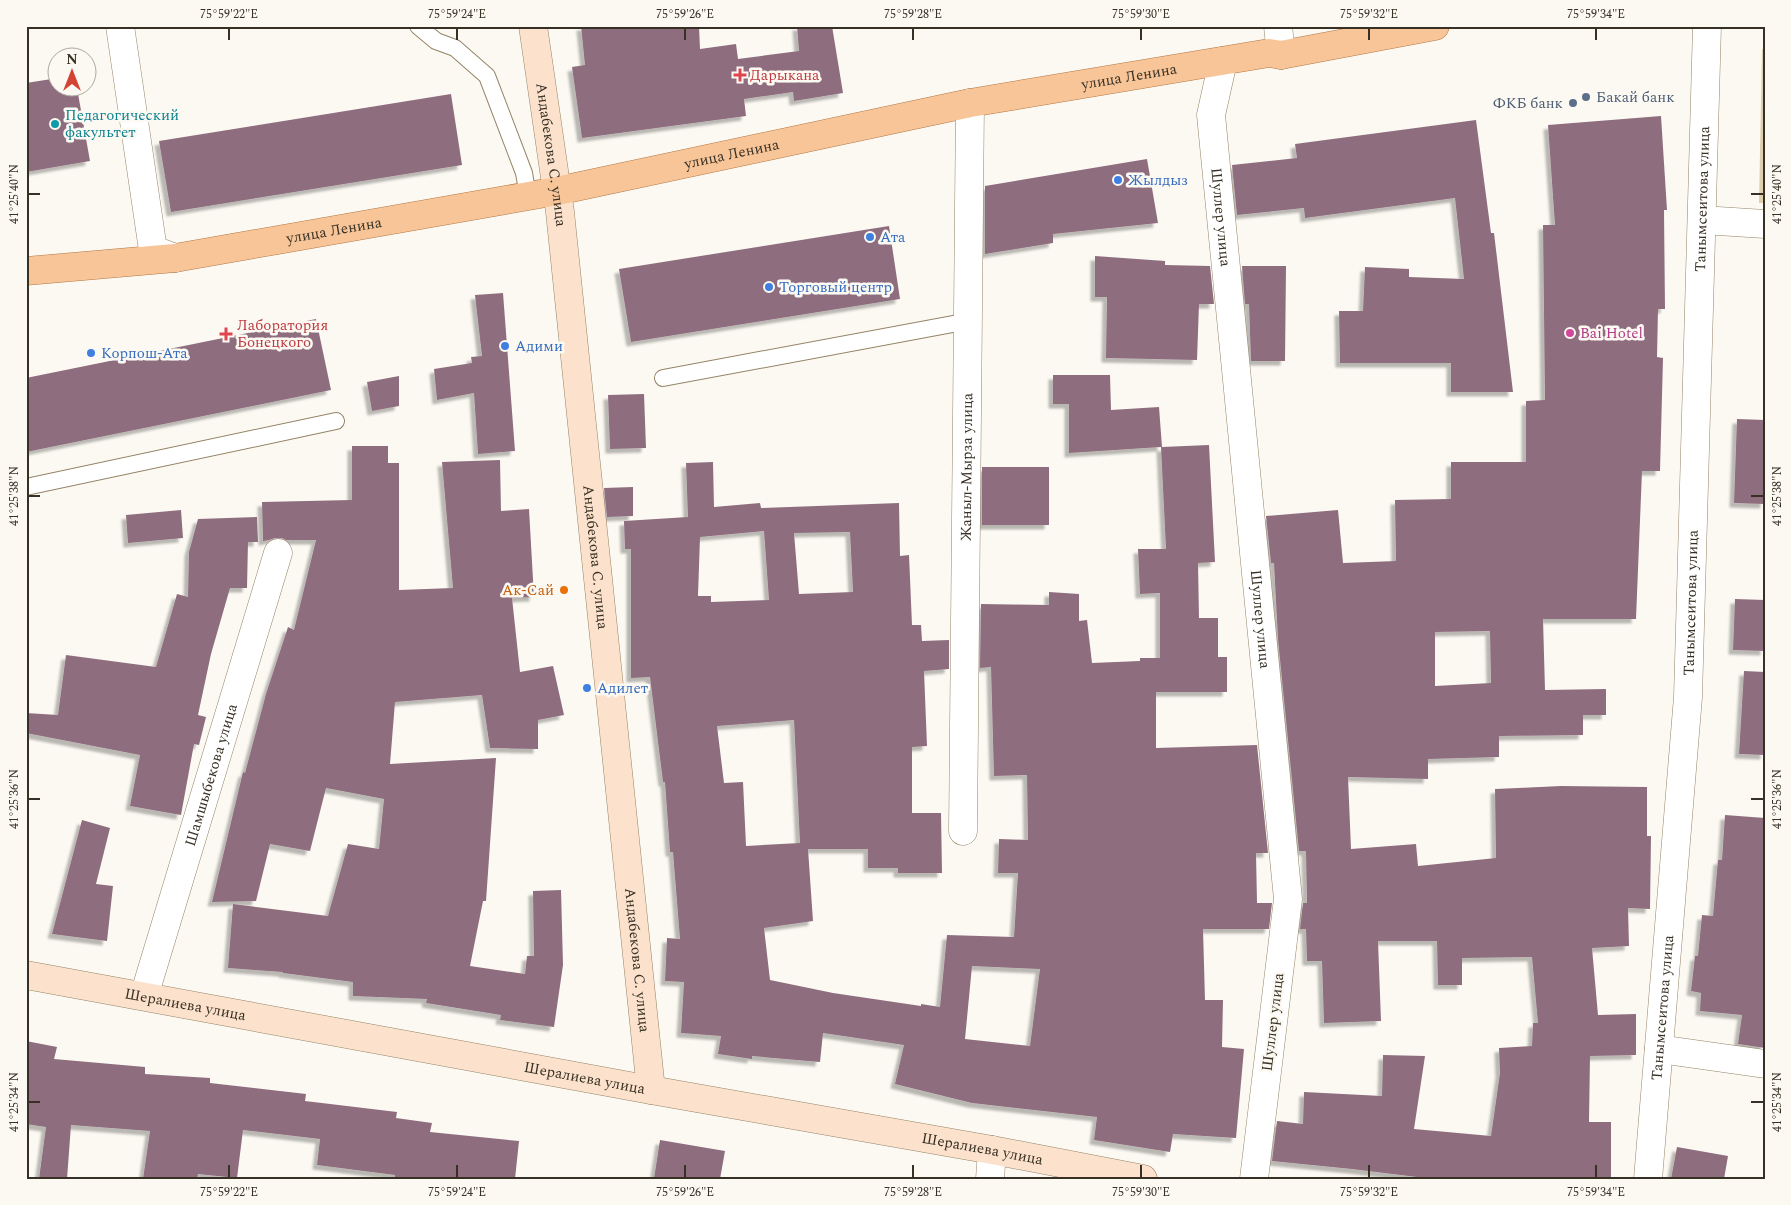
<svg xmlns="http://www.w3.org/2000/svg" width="1791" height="1205" viewBox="0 0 1791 1205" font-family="Spectral,serif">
  <defs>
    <filter id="shadow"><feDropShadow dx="-4.5" dy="4.5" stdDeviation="1" flood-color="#0004"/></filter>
  </defs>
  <rect width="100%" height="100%" fill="#fcf9f3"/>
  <path fill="#dfcfb1" d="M 1762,49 L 1765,49 L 1765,203 L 1759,203 Z"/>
  <g fill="#8e6e7e" fill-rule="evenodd" filter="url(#shadow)">
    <path d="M 581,26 L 699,26 L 700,49 L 736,44 L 738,59 L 799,51 L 797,26 L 832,26 L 843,93 L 794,101 L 793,92 L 744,99 L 746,116 L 582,138 L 572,67 L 585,65 Z"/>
    <path d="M 58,78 L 58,88 L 77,88 L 90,161 L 26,172 L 26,83 Z"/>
    <path d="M 451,94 L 462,165 L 171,212 L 159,141 Z"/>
    <path d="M 1661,116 L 1667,210 L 1664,210 L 1665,309 L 1658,309 L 1657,357 L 1663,358 L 1660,471 L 1642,471 L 1636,619 L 1543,619 L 1545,690 L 1606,689 L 1606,715 L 1583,715 L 1583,735 L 1499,736 L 1499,757 L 1428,759 L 1428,779 L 1348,777 L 1351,849 L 1416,844 L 1418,866 L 1496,858 L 1495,789 L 1561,786 L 1647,787 L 1647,836 L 1651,836 L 1650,909 L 1628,908 L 1629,946 L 1592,948 L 1598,1015 L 1636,1014 L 1636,1055 L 1590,1056 L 1589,1122 L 1611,1122 L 1611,1179 L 1416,1179 L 1417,1177 L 1352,1169 L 1272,1161 L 1277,1121 L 1303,1124 L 1304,1092 L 1382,1096 L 1383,1055 L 1425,1056 L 1414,1129 L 1491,1136 L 1500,1073 L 1499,1048 L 1532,1046 L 1533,1023 L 1538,1023 L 1532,957 L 1462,958 L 1462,985 L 1438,985 L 1437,941 L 1378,941 L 1381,1021 L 1324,1023 L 1322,961 L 1307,961 L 1306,929 L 1300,929 L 1303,903 L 1307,903 L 1306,851 L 1299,851 L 1278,639 L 1274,563 L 1271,563 L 1266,516 L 1338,510 L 1343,563 L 1396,561 L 1395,500 L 1451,499 L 1451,462 L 1526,462 L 1526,401 L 1545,400 L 1543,225 L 1555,225 L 1548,125 ZM 1490,631 L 1491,683 L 1435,686 L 1435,632 Z"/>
    <path d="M 1476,120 L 1491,233 L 1494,233 L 1513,392 L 1451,392 L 1451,363 L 1340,363 L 1339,311 L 1363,311 L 1365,267 L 1409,269 L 1409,277 L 1464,279 L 1455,198 L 1305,218 L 1304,208 L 1237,215 L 1232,165 L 1297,158 L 1295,144 Z"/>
    <path d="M 1147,159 L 1158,223 L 1053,234 L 1053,243 L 985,254 L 985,186 Z"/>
    <path d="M 889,226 L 900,299 L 631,342 L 619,269 Z"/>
    <path d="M 1095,256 L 1165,261 L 1165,265 L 1210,266 L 1214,304 L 1199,304 L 1197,360 L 1106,358 L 1107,297 L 1095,297 Z"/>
    <path d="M 1242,266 L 1286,266 L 1285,361 L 1251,361 L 1249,304 L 1245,304 Z"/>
    <path d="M 503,293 L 515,451 L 478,454 L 474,393 L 437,400 L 434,369 L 472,363 L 471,357 L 482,356 L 475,295 Z"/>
    <path d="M 316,319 L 331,390 L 26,452 L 26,378 Z"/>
    <path d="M 1053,375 L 1110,375 L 1111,410 L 1159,407 L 1162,447 L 1209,445 L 1215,562 L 1198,563 L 1199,618 L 1218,618 L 1218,657 L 1227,657 L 1227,692 L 1156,692 L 1156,748 L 1257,745 L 1268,853 L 1256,853 L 1257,903 L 1272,903 L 1269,929 L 1203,929 L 1205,1000 L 1223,1000 L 1222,1047 L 1244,1049 L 1236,1138 L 1173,1134 L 1170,1152 L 1094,1140 L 1097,1117 L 972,1103 L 895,1084 L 904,1045 L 823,1033 L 820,1062 L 752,1056 L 752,1059 L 718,1054 L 721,1036 L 681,1033 L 684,982 L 665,981 L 667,938 L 680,939 L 673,852 L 670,852 L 665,782 L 663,782 L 650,677 L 631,678 L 631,549 L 625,549 L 624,521 L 688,517 L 686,463 L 713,462 L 714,507 L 760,503 L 761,508 L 899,503 L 900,556 L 909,555 L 912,625 L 921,625 L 922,641 L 949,640 L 949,669 L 924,671 L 927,746 L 912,747 L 912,813 L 941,813 L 942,873 L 898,873 L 898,868 L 868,868 L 868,849 L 808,849 L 813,921 L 764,928 L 770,980 L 833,993 L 921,1006 L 921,1004 L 940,1007 L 947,935 L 1014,937 L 1018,873 L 998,873 L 999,839 L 1028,840 L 1027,775 L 994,776 L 991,667 L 980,668 L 981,604 L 1049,605 L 1049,592 L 1079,594 L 1079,621 L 1087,620 L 1092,663 L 1140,661 L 1140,658 L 1160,658 L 1160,593 L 1140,594 L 1138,549 L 1166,549 L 1161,447 L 1069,453 L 1069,404 L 1053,404 ZM 764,531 L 769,600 L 711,602 L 711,596 L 698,596 L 700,537 ZM 850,532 L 853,592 L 799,594 L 794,533 ZM 794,720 L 800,843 L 746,846 L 743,782 L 724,783 L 717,726 ZM 972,966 L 1040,969 L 1030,1046 L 965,1039 Z"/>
    <path d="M 399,376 L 399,406 L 372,411 L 367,382 Z"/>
    <path d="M 644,394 L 646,448 L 610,449 L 608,395 Z"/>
    <path d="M 1737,419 L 1765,420 L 1765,504 L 1734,503 Z"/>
    <path d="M 352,446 L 388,446 L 388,463 L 399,463 L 399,590 L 453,588 L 442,462 L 500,460 L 501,511 L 529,509 L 534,597 L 512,598 L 520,672 L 553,666 L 564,715 L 538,720 L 538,749 L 490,748 L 482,695 L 395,702 L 390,764 L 496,758 L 486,901 L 483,901 L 470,966 L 525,974 L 527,956 L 534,956 L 533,891 L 561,890 L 563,965 L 554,1027 L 500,1020 L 501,1015 L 426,1003 L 427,999 L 353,996 L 353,982 L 283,973 L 283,972 L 228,968 L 233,904 L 328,916 L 348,844 L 379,849 L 384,799 L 326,788 L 310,851 L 270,844 L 256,901 L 212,902 L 243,772 L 245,773 L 266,694 L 288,627 L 294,630 L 316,540 L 286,540 L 282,538 L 275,538 L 269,540 L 263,541 L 262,502 L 352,500 Z"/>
    <rect x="982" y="467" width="67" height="58"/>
    <path d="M 633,487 L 633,516 L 607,517 L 604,488 Z"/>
    <path d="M 181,510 L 183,538 L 128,543 L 126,515 Z"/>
    <path d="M 257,517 L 258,542 L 248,542 L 247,588 L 230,588 L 211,654 L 198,715 L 206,717 L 199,745 L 194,744 L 181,815 L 130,806 L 140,755 L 26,733 L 26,713 L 58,715 L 66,655 L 156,667 L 177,594 L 188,597 L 189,552 L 198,519 Z"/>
    <path d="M 1735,599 L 1765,600 L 1765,651 L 1733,650 Z"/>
    <path d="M 1744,671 L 1765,672 L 1765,755 L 1739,754 Z"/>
    <path d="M 1725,815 L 1765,818 L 1765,1048 L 1738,1044 L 1742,1015 L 1700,1011 L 1701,993 L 1691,991 L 1695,956 L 1698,956 L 1702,915 L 1713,916 L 1718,860 L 1722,860 Z"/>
    <path d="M 82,820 L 110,828 L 96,884 L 113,886 L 107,941 L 52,934 Z"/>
    <path d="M 26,1041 L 57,1047 L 54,1059 L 145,1067 L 145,1074 L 210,1078 L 210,1083 L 306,1094 L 305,1101 L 397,1112 L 396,1118 L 432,1123 L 430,1132 L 519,1141 L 515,1179 L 395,1179 L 395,1175 L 317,1165 L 320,1139 L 243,1130 L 237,1178 L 198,1174 L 197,1179 L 143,1179 L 150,1131 L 71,1125 L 67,1179 L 39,1179 L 46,1127 L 26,1124 Z"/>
    <path d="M 660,1140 L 725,1151 L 720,1179 L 654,1179 Z"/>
    <path d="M 1677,1147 L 1728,1156 L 1724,1179 L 1671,1179 Z"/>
  </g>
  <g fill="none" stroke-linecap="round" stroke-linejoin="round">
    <defs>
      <g id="lane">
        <path d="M 418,26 L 436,41 L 455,48 L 487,76 L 524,173 L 528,196"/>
        <path d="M 663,378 L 969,321"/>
        <path d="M 26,487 L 336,421"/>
      </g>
      <g id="street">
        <path d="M 120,26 L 153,250 L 175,258"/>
        <path d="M 1278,26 L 1281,55"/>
        <path id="s1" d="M 1223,61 L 1211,115 L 1288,899 L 1254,1179"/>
        <path d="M 1702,220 L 1765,224"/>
        <path id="s2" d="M 963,831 L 970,103"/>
        <path id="s3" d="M 144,996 L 278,553"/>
        <path d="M 1659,1049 L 1765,1064"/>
        <path d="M 990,1179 L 992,1150"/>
        <path id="s4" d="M 1648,1179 L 1688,697 L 1707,26"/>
      </g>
      <g id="secondary">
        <path id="s5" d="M 533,26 L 560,212 L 651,1090"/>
        <path id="s6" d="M 26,975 L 651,1090 L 992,1150 L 1143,1179"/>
      </g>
      <g id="primary">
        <path id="s7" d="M 26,271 L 175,258 L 557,191 L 970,103 L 1269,53 L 1281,55 L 1435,26"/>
      </g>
    </defs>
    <use href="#lane" stroke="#948467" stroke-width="18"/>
    <use href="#street" stroke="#948467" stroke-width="29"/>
    <use href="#secondary" stroke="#948467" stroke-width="29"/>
    <use href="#primary" stroke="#b27844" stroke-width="29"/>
    <use href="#lane" stroke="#fff" stroke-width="16"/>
    <use href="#street" stroke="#fff" stroke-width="28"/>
    <use href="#secondary" stroke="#fce2cc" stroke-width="28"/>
    <use href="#primary" stroke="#f8c599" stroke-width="28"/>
  </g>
  <path fill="none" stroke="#373024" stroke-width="2" d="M 229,28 L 229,40M 457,28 L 457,40M 685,28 L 685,40M 913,28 L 913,40M 1141,28 L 1141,40M 1369,28 L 1369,40M 1596,28 L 1596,40M 28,194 L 40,194M 1751,194 L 1764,194M 28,496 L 40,496M 1751,496 L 1764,496M 28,799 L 40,799M 1751,799 L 1764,799M 28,1102 L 40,1102M 1751,1102 L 1764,1102M 229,1165 L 229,1178M 457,1165 L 457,1178M 685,1165 L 685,1178M 913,1165 L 913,1178M 1141,1165 L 1141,1178M 1369,1165 L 1369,1178M 1596,1165 L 1596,1178"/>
  <g fill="#e0444e" stroke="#fcf9f3" stroke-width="2">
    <path d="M737.5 67.5h5v5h5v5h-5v5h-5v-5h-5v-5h5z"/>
    <path d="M223.5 326.5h5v5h5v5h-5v5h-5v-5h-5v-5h5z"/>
  </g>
  <g fill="#5c6f8a" stroke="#fcf9f3" stroke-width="2">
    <circle cx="1586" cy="97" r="5"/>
    <circle cx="1573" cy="103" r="5"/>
  </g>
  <circle fill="#0f9aa8" stroke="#fcf9f3" stroke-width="2" cx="55" cy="124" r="5"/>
  <g fill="#3f7fe0" stroke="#fcf9f3" stroke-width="2">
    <circle cx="1118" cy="180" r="5"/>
    <circle cx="870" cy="237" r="5"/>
    <circle cx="769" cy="287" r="5"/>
    <circle cx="505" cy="346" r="5"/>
    <circle cx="91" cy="353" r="5"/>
    <circle cx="587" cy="688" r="5"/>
  </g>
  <circle fill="#d1479c" stroke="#fcf9f3" stroke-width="2" cx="1570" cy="333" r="5"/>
  <circle fill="#e8710a" stroke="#fcf9f3" stroke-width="2" cx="564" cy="590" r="5"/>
  <g text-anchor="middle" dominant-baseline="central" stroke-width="5" stroke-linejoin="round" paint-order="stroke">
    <g font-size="15" fill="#be3a42" stroke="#fcf9f3" text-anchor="start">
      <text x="750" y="75">Дарыкана</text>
      <text x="237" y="325">Лаборатория<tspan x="237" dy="17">Бонецкого</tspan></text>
    </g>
    <g font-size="15" fill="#373024" stroke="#fcf9f3">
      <text stroke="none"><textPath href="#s7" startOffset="1121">улица Ленина</textPath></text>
      <text stroke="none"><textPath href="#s7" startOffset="716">улица Ленина</textPath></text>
      <text stroke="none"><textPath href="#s5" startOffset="130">Андабекова С. улица</textPath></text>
      <text stroke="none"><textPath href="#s4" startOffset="982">Танымсеитова улица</textPath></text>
      <text stroke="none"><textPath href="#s1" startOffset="158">Шуллер улица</textPath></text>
      <text stroke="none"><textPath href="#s7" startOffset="311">улица Ленина</textPath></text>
      <text stroke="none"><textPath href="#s2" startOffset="364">Жаныл-Мырза улица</textPath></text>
      <text stroke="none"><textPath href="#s5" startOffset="535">Андабекова С. улица</textPath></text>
      <text stroke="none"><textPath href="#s4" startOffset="578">Танымсеитова улица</textPath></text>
      <text stroke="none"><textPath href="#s1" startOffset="562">Шуллер улица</textPath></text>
      <text stroke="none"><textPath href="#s3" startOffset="231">Шамшыбекова улица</textPath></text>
      <text stroke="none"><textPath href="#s5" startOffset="940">Андабекова С. улица</textPath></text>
      <text stroke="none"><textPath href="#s6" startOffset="162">Шералиева улица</textPath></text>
      <text stroke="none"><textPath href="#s4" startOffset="172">Танымсеитова улица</textPath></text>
      <text transform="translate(1273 1022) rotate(-83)">Шуллер улица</text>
      <text stroke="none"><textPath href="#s6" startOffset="568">Шералиева улица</textPath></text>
      <text stroke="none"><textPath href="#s6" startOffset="972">Шералиева улица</textPath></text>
    </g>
    <g font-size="15" fill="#4e5e75" stroke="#fcf9f3" text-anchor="start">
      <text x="1596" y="97">Бакай банк</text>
      <text x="1563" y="103" text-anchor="end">ФКБ банк</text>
    </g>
    <g font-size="15" fill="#0d838f" stroke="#fcf9f3" text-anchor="start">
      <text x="65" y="115">Педагогический<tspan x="65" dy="17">факультет</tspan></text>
    </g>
    <g font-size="15" fill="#366cbe" stroke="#fcf9f3" text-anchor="start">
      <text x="1128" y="180">Жылдыз</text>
      <text x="880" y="237">Ата</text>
      <text x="779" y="287">Торговый центр</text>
      <text x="515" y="346">Адими</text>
      <text x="101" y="353">Корпош-Ата</text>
      <text x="597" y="688">Адилет</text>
    </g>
    <g font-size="15" fill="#b23c85" stroke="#fcf9f3" text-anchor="start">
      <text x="1580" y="333">Bai Hotel</text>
    </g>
    <g font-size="15" fill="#c56008" stroke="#fcf9f3" text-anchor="end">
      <text x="554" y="590">Ак-Сай</text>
    </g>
  </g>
  <rect width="1791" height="1205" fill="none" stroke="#fcf9f3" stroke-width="55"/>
  <g transform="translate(72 72)"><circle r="24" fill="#fcf9f3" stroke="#ada9a0"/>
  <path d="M0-4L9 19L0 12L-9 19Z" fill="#d24535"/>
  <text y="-8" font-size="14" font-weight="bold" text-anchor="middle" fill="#373024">N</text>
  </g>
  <rect x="28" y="28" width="1736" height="1150" fill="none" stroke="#373024" stroke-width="2"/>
  <g font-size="12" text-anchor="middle" fill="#373024">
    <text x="229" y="18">75°59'22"E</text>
    <text x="457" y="18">75°59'24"E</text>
    <text x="685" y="18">75°59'26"E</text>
    <text x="913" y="18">75°59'28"E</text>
    <text x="1141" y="18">75°59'30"E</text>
    <text x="1369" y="18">75°59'32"E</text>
    <text x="1596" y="18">75°59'34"E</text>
    <text transform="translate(14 194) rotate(-90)" y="4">41°25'40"N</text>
    <text transform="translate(1777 194) rotate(-90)" y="4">41°25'40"N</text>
    <text transform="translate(14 496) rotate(-90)" y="4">41°25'38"N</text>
    <text transform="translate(1777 496) rotate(-90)" y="4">41°25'38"N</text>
    <text transform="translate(14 799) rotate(-90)" y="4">41°25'36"N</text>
    <text transform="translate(1777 799) rotate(-90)" y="4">41°25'36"N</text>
    <text transform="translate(14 1102) rotate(-90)" y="4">41°25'34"N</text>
    <text transform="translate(1777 1102) rotate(-90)" y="4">41°25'34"N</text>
    <text x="229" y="1196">75°59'22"E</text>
    <text x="457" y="1196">75°59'24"E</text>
    <text x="685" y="1196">75°59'26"E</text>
    <text x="913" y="1196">75°59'28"E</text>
    <text x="1141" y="1196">75°59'30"E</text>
    <text x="1369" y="1196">75°59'32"E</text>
    <text x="1596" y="1196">75°59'34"E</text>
  </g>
</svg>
